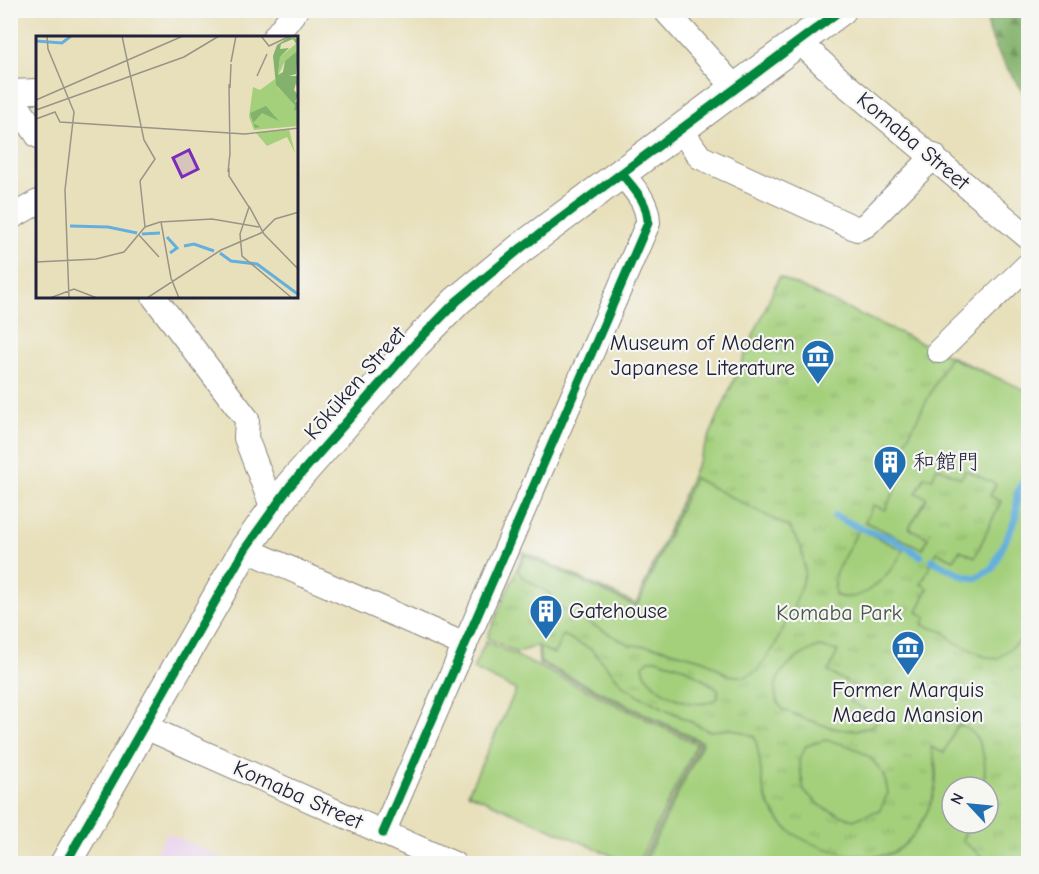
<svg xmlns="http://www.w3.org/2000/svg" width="1039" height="874" viewBox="0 0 1039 874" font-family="'Comic Neue','Klee One',sans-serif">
  <defs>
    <pattern id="grass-tufts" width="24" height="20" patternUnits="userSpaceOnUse" patternTransform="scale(1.5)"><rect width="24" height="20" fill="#a4d07c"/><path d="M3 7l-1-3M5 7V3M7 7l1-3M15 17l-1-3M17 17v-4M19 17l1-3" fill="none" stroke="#8db26c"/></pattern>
    <pattern id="forest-firs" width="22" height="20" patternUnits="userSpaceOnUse" patternTransform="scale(1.5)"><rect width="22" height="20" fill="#83b26c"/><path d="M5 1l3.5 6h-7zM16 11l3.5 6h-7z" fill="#6b905a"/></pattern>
  </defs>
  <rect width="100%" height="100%" fill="#f6f6f2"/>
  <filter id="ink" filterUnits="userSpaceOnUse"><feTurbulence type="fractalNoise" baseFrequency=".0167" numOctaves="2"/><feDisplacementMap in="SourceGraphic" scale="12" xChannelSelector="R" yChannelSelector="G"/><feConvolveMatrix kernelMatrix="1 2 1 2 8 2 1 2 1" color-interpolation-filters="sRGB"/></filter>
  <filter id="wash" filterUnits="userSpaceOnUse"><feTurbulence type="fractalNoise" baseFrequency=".008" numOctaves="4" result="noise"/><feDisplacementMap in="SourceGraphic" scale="24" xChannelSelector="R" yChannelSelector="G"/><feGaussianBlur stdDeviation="1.35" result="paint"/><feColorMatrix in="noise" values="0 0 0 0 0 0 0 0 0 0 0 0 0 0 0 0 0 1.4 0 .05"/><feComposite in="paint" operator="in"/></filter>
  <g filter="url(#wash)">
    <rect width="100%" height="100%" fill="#e8e0bb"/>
    <path fill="#e9d1ed" d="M 167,833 L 235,863 L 148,863 Z"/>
    <path fill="url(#grass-tufts)" stroke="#63795c" stroke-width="1.5" fill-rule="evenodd" d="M 779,277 L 1028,392 L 1028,863 L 641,863 L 700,743 L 539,664 L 538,645 L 517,653 L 487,638 L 524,552 L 636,604 ZM 952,787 L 988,787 L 988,823 L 952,823 Z"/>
    <path fill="url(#forest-firs)" stroke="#526a54" stroke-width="1.5" d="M 987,11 L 1028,11 L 1028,99 C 1012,75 985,41 987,11 Z"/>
    <g fill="#a4d07c" stroke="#63795c" stroke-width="1.5">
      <path d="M 949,357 L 1028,391 L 1028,634 L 997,659 L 983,656 L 953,641 L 944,632 L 923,625 L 926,617 L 917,612 L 928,588 L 921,584 L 937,552 L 954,560 L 960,550 L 975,557 L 1001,501 L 990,496 L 996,484 L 965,470 L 961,478 L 937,467 L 932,479 L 925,476 L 916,493 L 927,498 L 909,528 L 928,538 L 923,549 L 865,522 L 873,505 L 885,510 L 902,476 L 891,470 Z"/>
      <path d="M 694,478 L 789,527 L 801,547 L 805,573 L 795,604 L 774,647 L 757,671 L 745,677 L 728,675 L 704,660 L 657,647 L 630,645 L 555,605 L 549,593 L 522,577 L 518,570 L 525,555 L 637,607 Z"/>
      <path d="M 859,529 L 903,550 C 893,572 862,607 835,595 L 835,574 Z"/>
      <path d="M 563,635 L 591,649 L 624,686 L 636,694 L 709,731 L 732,729 L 754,736 C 764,760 757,793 775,814 C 779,820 784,827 790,831 C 812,848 869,864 894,852 C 915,841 931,809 935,788 C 938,774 935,761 931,747 L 944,753 L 956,727 L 960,725 C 983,733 989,766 982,787 L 952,787 L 952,823 L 968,823 L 962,841 L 991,863 L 644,863 L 703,742 L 540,662 L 539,647 L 554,654 Z"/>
      <path d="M 486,641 L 697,744 L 638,863 L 629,863 L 468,793 L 516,690 L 473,669 Z"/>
      <path d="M 819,647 L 838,651 L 828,672 L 857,687 L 850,702 L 881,717 C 861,746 808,720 782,709 C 761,681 794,655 819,647 Z"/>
      <path d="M 656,659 L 685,668 L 718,689 L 718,698 C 697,715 645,690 643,665 L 649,660 Z"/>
      <path d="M 825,740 C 858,746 883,758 888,793 L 880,810 L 853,820 L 825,809 L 804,791 L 799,761 L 806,746 Z"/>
    </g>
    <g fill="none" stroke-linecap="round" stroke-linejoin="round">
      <g stroke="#65afdd" stroke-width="7">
        <path d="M 835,516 L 860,528 L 893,539 L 921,556"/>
        <path d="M 932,560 L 964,576 L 975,578 L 992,569 L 1016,518 L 1017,493 L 1024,480 L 1028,478"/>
      </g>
    </g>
  </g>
  <g filter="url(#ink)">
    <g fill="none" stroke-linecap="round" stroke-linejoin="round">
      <defs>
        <g id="minor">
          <path d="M 665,10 L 736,89"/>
          <path d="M 274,38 L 296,10"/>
          <path d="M 800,42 L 840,80 L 1028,237"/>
          <path d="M 10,92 L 38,91"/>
          <path d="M 10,95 L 38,136"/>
          <path d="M 681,130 L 700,157 L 857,229 L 866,225 L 934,156"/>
          <path d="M 10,218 L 38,202"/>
          <path d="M 154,297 L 247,419 L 246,438 L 273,509"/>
          <path d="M 939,351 L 1028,265"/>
          <path d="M 245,549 L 465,645"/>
          <path d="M 143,726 L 454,864"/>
          <path d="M 383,833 L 648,223 C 648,202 635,190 622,174"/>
        </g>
        <path id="tertiary" d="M 65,864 L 245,549 L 290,486 L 415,344 L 457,301 L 521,248 L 841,10"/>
      </defs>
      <use href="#minor" stroke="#85817b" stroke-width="26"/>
      <use href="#tertiary" stroke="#85817b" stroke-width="32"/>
      <use href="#minor" stroke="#fff" stroke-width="24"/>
      <use href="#tertiary" stroke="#fff" stroke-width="30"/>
      <defs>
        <g id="cycleway">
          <path d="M 383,833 L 648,223 C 648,202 635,190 622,174"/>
          <path d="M 65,864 L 245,549 L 290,486 L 415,344 L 457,301 L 521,248 L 841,10"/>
        </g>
      </defs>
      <use href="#cycleway" stroke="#f6f6f2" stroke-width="13"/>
      <use href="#cycleway" stroke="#00873e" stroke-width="9"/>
    </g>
  </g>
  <defs>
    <symbol id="museum-pin" viewBox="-11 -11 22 30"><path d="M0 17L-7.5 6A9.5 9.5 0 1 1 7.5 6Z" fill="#1f6fb2" stroke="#f6f6f2"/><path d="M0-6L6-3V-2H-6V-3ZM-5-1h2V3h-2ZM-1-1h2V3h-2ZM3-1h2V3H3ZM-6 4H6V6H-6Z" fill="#fff"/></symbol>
    <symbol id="building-pin" viewBox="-11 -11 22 30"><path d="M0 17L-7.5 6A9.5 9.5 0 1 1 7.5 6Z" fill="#1f6fb2" stroke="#f6f6f2"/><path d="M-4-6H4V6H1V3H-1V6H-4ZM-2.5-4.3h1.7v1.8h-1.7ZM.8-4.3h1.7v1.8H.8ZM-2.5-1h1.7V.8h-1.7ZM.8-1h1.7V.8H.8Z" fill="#fff"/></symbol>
  </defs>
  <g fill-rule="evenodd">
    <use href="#museum-pin" x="799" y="337" width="38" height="52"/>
    <use href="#building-pin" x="871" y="443" width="38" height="52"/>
    <use href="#building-pin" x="527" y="592" width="38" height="52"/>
    <use href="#museum-pin" x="889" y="628" width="38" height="52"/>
  </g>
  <g text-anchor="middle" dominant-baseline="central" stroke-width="4.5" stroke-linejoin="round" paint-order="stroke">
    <g font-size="22" fill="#22223b" stroke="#f6f6f2">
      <text transform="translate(913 141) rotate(40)">Komaba Street</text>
      <text transform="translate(355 383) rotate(-49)">Kōkūken Street</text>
      <text transform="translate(298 795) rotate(24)">Komaba Street</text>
    </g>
    <g font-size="22" fill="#22223b" stroke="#f6f6f2" text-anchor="start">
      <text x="795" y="343" text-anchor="end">Museum of Modern<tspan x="795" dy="25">Japanese Literature</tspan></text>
      <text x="913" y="462">和館門</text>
      <text x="569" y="611">Gatehouse</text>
      <text x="908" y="690" text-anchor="middle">Former Marquis<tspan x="908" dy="25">Maeda Mansion</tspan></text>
    </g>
    <g font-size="22" fill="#49564e" stroke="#f6f6f2">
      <text x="839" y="613">Komaba Park</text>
    </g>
  </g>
  <g transform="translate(36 36)">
    <rect width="262" height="262" fill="#e8e0bb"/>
    <path d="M 262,6 L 262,14 L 249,25 L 242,40 L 244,21 ZM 239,43 L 242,52 L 262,70 L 262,90 L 218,94 L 213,81 L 217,51 L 224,54 ZM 253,93 L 259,117 L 251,101 L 231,110 L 220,97 Z" fill="#a4d07c"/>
    <path d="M 253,1 L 262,3 L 262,11 L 257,3 L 245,8 L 244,13 L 253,12 L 244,21 L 242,39 L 247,36 L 249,25 L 262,14 L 260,38 L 253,40 L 261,40 L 262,46 L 262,56 L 260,47 L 258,54 L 262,59 L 259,66 L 262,66 L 262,73 L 258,75 L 259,69 L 240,49 L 237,20 L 241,9 ZM 230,70 L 243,85 L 226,77 L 217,87 L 224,91 L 219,92 L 214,77 Z" fill="#83b26c"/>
    <path fill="none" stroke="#65afdd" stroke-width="3" d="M 0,5 L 26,7 L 35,0M 34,190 L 72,191 L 101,197M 106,198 L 124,197M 131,201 L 141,212 L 134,217M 148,210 L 158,208 L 178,215M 184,217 L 195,225 L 221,228 L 263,259"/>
    <path fill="none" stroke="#999488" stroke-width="1.5" d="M 11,0 L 12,13 L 38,76 L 29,154 L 33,262M 86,0 L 108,104 L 119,123 L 104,145 L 109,191M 225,0 L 233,10 L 254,0M 195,26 L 200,0M 221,40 L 231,18M 193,48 L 194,119M 194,52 L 195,28M 0,64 L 147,0M 0,74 L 148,21 L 183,0M 0,83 L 19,76 L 24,86 L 209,98 L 263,92M 193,132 L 193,140 L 213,171 L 204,198 L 206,220 L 256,262M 192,136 L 194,117M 213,170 L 228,198 L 263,234M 125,186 L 135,242 L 143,262M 103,199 L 123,221M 0,226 L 60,223 L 88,216 L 109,191 L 124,186 L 176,183 L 223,191M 14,262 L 38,253 L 61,262M 111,262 L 185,214 L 225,197 L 239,183 L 263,176"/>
    <path fill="#7b2cbf" fill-opacity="0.15" stroke="#7b2cbf" stroke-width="3" d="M 153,114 L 162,133 L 146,141 L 137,122 Z"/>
    <rect width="262" height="262" fill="none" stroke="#22223b" stroke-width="3"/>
  </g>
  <rect width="1039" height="874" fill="none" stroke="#f6f6f2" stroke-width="36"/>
  <g transform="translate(970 805) rotate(296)"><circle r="28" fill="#f6f6f2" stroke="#a1a1a9" stroke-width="1.5"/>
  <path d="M0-4.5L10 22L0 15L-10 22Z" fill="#1f6fb2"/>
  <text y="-9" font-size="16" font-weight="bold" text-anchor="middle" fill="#22223b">N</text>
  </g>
</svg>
